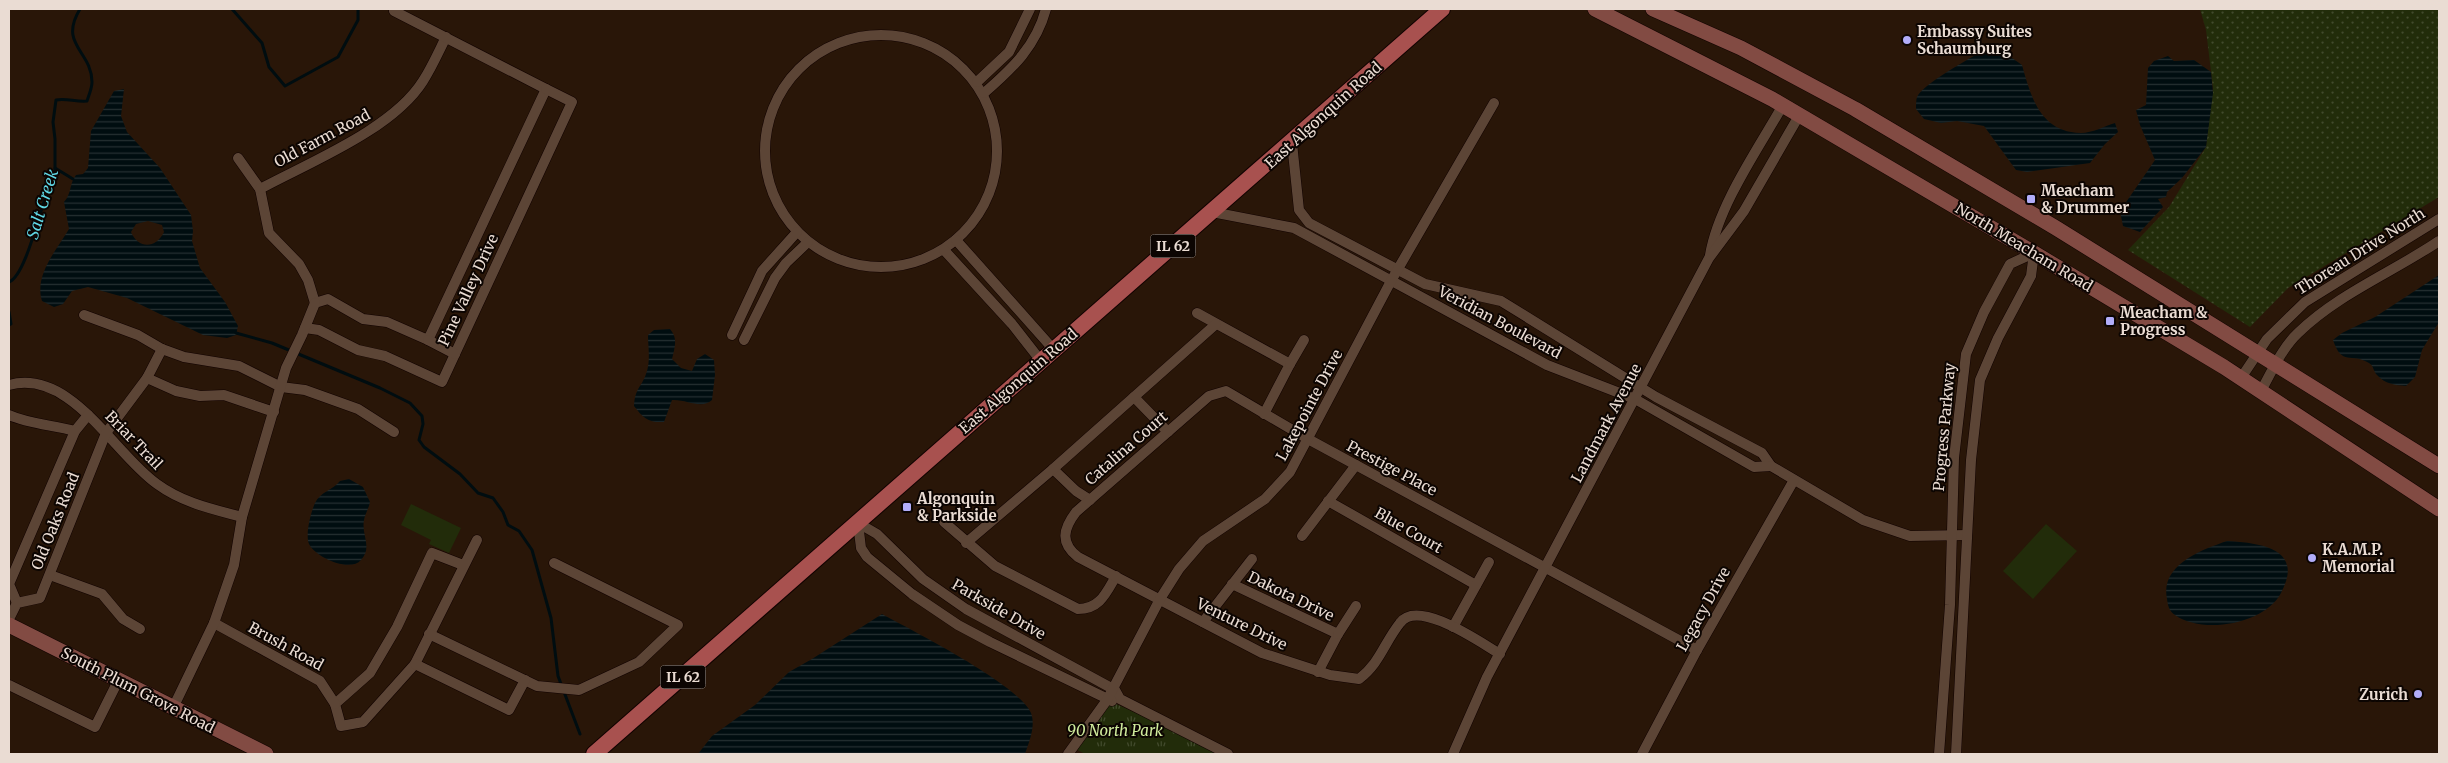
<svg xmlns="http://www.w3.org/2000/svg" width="2448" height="763" viewBox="0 0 2448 763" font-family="Merriweather,serif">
  <defs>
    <pattern id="grass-dots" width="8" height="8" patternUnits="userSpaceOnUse" patternTransform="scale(1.25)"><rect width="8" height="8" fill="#222c0a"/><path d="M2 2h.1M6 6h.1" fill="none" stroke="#424a2d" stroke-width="1.8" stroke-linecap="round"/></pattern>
    <pattern id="park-tufts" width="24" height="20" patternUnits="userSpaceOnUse" patternTransform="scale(1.25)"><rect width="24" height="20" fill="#222c0a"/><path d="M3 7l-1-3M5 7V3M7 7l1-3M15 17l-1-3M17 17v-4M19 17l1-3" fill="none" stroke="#424a2d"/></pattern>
    <pattern id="water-rules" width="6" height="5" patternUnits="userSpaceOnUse" patternTransform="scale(1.25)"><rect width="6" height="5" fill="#000d10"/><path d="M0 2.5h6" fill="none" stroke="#253032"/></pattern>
  </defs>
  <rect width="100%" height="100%" fill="#291608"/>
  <path fill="url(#grass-dots)" d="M 2200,9 L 2439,9 L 2439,197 L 2288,288 L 2250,327 L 2128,250 L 2169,207 L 2206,147 L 2213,88 L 2206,30 Z"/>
  <path fill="url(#park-tufts)" d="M 1107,700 L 1228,754 L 1085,754 L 1072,747 Z"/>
  <g fill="#222c0a">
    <path d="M 411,504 L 461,528 L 449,553 L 429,544 L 431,540 L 401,525 Z"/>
    <path d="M 2046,524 L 2077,551 L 2033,599 L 2003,571 Z"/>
  </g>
  <g fill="url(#water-rules)" fill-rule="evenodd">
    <path d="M 1983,51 L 2002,51 L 2022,65 C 2031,97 2040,132 2081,133 C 2092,133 2105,126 2115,123 L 2118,132 L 2105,144 L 2090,163 L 2027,172 L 2016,170 L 1984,126 L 1957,121 L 1941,123 L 1924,119 L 1916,109 C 1916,105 1916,100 1917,97 C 1923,84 1970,58 1983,51 Z"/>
    <path d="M 2168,56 L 2174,61 L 2194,60 L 2211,72 L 2213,93 L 2206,147 L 2182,178 L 2167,192 L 2166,197 L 2158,199 L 2163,207 L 2140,232 L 2123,226 L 2120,211 L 2155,160 L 2140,125 L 2136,110 L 2146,105 L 2148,68 L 2154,61 Z"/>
    <path d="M 124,89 L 121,116 L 127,132 L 160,168 L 191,215 L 193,231 L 192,241 L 200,268 L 225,302 L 238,326 L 236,335 L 227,338 L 203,335 L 127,298 L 88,287 L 72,291 L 63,304 L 54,307 L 42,301 C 34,275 56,251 69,229 L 64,202 C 72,193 69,184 76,175 L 83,174 L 88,168 L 91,131 L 114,91 ZM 148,221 L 162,225 L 164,232 C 156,249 138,249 131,232 L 136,224 Z"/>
    <path d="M 2439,275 L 2439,322 L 2422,350 L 2415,377 L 2406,386 C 2395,385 2385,384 2377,375 C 2373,371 2374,366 2369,363 C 2351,352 2342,367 2333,340 L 2342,333 L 2375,317 Z"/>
    <path d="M 670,329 C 678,338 675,347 672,359 L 681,368 L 692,371 L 697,359 L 705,354 L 714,360 L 715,375 L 712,400 C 701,410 687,399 672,400 L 664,422 C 649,423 643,418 634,406 C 635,388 641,388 646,374 C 651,361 648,348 648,335 L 654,330 Z"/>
    <path d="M 349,479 L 363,487 L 370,502 C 369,508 365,514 364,520 C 361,535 373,547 361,560 C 350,573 315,557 309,544 C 305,534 311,512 315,503 C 320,492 333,490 340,481 Z"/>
    <path d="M 2227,541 C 2260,543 2305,548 2281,593 C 2265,624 2203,635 2175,615 C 2169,611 2168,606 2167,599 C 2160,565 2201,550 2227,541 Z"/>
    <path d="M 882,614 C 913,631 1018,684 1031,713 C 1036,726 1029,742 1025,754 L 698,754 L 712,736 L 755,705 L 789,672 L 812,659 Z"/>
  </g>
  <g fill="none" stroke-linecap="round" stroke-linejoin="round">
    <g stroke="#000d10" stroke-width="3">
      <path d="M 232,9 L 262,43 L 269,67 L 285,86 L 338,57 L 358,20 L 358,9"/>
      <path d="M 55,168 L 73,179"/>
      <path d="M 9,282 C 25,276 39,214 46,196 L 45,185 L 55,171 L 55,139 L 53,122 L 56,100 C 66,98 76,102 87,101 C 89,95 92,88 92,82 C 92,51 58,45 80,9"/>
      <path d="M 9,312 L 11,324 L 9,325"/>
      <path d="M 236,333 L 272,343 L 380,388 L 410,403 L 422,416 L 423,424 L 419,440 L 424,447 L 460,474 L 478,493 L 493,498 L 503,512 L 508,525 L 519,531 L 532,550 L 551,618 L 558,676 L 580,734"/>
    </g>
    <defs>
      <g id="street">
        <circle cx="881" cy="151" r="116"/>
        <path d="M 977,82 L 1009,52 L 1030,9"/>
        <path d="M 984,93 C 1013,68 1036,46 1046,9"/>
        <path d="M 1292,143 L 1299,210 L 1309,223 L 1425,284 L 1501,301 L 1656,397 L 1762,453 L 1771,466 L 1863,520 L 1910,536 L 1967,535"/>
        <path d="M 238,158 L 260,189 L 269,233 L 299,264 L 308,280 L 315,303"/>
        <path d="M 260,189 C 310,162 393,129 423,81 C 432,67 439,51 446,37"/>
        <path d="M 1212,212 L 1294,228 L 1547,365 L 1635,399 L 1754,467 L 1771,466"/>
        <path d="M 956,240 L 1054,350"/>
        <path d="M 944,250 L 1012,324 L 1041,361"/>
        <path d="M 1710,255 C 1718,206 1758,149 1783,105"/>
        <path d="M 315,303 L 328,299 L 363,319 L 387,322 L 428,340 L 546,89 L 394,11"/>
        <path d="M 1197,313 L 1290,364 L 1264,414"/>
        <path d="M 84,315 L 138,335 L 162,349 L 184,357 L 239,366 L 281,387 L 305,390 L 358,409 L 394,432"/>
        <path d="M 305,328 L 319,330 L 358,350 L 385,356 L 442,382 L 572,102 L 546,89"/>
        <path d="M 732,335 L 762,271 L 797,232"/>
        <path d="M 428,340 L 455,354"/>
        <path d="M 744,340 L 775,278 L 786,263 L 808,242"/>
        <path d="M 1290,364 L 1304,340"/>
        <path d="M 147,378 L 176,391 L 200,396 L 224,395 L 274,412"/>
        <path d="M 2241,378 L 2267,339 L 2305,302 L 2439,219"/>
        <path d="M 9,385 C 71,368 114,454 157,484 C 183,503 212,509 242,517"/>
        <path d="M 2261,391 C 2272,371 2282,348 2298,333 C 2338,294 2393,272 2439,241"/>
        <path d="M 1134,397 L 1168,432"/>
        <path d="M 9,415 C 29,424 53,425 75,431"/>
        <path d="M 1053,469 L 1076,491 L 1090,500"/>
        <path d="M 1328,501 L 1476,585"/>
        <path d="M 944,522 L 995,566 L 1078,609 C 1100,609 1106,593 1116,576"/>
        <path d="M 858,523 L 877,534 L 923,579 L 966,609 L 1115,690 L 1120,699 L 1228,754"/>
        <path d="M 858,523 L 861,548 L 867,557 L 912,594 L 958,625 L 990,642 L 1112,701"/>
        <path d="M 1302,536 L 1356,465"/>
        <path d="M 966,543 L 1053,469 L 1216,324"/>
        <path d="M 463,565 L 432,553 L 397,627 L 370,673 L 335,704 L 341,726 L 363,722 L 415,664 L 477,540"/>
        <path d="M 50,575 L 102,594 L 123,619 L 140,629"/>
        <path d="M 1232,584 L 1338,634 L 1318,672"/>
        <path d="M 17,603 L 9,584 L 75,431 L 88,415"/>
        <path d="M 9,619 L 17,603 L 40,598 L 106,433 L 147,378 L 162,349"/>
        <path d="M 1203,622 L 1252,559"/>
        <path d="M 214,623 L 320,681 L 335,704"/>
        <path d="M 1453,627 L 1489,562"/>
        <path d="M 429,634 L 537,686 L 579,690 L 639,662 L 678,625 L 554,563"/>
        <path d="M 1338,634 L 1356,606"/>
        <path d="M 1500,654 C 1481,643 1418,598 1400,623 C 1384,643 1380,663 1359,679 L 1330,675 L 1262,653 L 1078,557 C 1060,543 1063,529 1076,512 L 1209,396 L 1226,391 L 1308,439 L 1697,650"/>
        <path d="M 415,664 L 509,710 L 525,680"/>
        <path d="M 9,685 L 95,727 L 119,679"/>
        <path d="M 173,708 L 214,623 L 234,565 L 242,517 L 286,368 L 302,335 L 315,303"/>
        <path d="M 1068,754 L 1107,700 L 1160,599 L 1179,569 L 1203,541 L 1265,499 L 1290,472 L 1391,281 L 1494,103"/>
        <path d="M 1453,754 L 1487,677 L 1709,258 L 1744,211 L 1800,114"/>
        <path d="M 1642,754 L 1697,650 L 1794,480"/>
        <path d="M 1939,754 L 1950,605 L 1954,458 L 1966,354 L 1984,312 L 2010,264 L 2034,253"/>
        <path d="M 1956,754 L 1971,460 L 1980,380 L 1998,338 L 2031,276 L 2034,253"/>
      </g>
      <g id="secondary">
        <path d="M 1595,9 L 1772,99 L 2034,253 L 2224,367 L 2439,509"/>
        <path d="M 1653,9 L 1741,48 L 1855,109 L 2056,228 L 2439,466"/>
        <path d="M 9,625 L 266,754"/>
      </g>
      <path id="primary" d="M 594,754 L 1442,9"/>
    </defs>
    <use href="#street" stroke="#110200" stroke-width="11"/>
    <use href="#secondary" stroke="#110200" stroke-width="16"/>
    <use href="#primary" stroke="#110200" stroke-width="18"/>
    <use href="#street" stroke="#5c4536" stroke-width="10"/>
    <use href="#secondary" stroke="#824b43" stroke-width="15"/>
    <use href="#primary" stroke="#a8514f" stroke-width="16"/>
  </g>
  <g fill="#b2adf9" stroke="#0c0502" stroke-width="2">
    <circle cx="1907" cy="40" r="5"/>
    <rect x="2026" y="194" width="10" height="10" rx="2.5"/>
    <rect x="2105" y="316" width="10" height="10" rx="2.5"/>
    <rect x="902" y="502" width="10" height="10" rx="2.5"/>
    <circle cx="2312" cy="558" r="5"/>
    <circle cx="2418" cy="694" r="5"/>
  </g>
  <g text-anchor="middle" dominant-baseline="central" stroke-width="4" stroke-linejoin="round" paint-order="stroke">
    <g fill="#0c0502" stroke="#a79c94" stroke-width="1">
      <rect x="1150.5" y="234.5" width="45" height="23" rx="4"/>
      <rect x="660.5" y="665.5" width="45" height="23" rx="4"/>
    </g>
    <g font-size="14" font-weight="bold" fill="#eadcd3">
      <text x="1173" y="246">IL 62</text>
      <text x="683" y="677">IL 62</text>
    </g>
    <g font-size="15" font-weight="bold" fill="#eadcd3" stroke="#0c0502" text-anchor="start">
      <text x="1917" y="31">Embassy Suites<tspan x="1917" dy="17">Schaumburg</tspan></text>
      <text x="2041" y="190">Meacham<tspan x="2041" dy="17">&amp; Drummer</tspan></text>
      <text x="2120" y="312">Meacham &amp;<tspan x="2120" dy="17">Progress</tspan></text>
      <text x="917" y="498">Algonquin<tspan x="917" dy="17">&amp; Parkside</tspan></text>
      <text x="2322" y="549">K.A.M.P.<tspan x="2322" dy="17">Memorial</tspan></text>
      <text x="2408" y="694" text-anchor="end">Zurich</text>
    </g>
    <g font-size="15" fill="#eadcd3" stroke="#0c0502">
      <text transform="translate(1323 115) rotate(-42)">East Algonquin Road</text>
      <text transform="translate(322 138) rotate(-28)">Old Farm Road</text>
      <text transform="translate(2024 247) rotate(31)">North Meacham Road</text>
      <text transform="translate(2360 251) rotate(-32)">Thoreau Drive North</text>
      <text transform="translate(468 290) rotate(-65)">Pine Valley Drive</text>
      <text transform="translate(1500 322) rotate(28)">Veridian Boulevard</text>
      <text transform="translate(1018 381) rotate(-41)">East Algonquin Road</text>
      <text transform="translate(1309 405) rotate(-62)">Lakepointe Drive</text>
      <text transform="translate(1606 423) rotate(-62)">Landmark Avenue</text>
      <text transform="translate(1944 427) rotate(-85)">Progress Parkway</text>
      <text transform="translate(134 440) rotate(46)">Briar Trail</text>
      <text transform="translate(1126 448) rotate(-41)">Catalina Court</text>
      <text transform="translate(1392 468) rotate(28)">Prestige Place</text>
      <text transform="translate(55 521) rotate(-68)">Old Oaks Road</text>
      <text transform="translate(1409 530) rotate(30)">Blue Court</text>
      <text transform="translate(1291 596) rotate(26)">Dakota Drive</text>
      <text transform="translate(999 609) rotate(30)">Parkside Drive</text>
      <text transform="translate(1703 609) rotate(-61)">Legacy Drive</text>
      <text transform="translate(1242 624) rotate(26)">Venture Drive</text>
      <text transform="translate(286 646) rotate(29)">Brush Road</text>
      <text transform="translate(138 690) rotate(27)">South Plum Grove Road</text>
    </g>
    <g font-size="15" font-style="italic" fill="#d0ec9c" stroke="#0c0502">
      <text x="1115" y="730">90 North Park</text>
    </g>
    <g font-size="16" font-style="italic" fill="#60d7e4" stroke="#0c0502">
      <text transform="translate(42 204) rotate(-73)">Salt Creek</text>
    </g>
  </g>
  <rect width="2448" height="763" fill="none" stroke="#eadcd3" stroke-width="20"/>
</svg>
